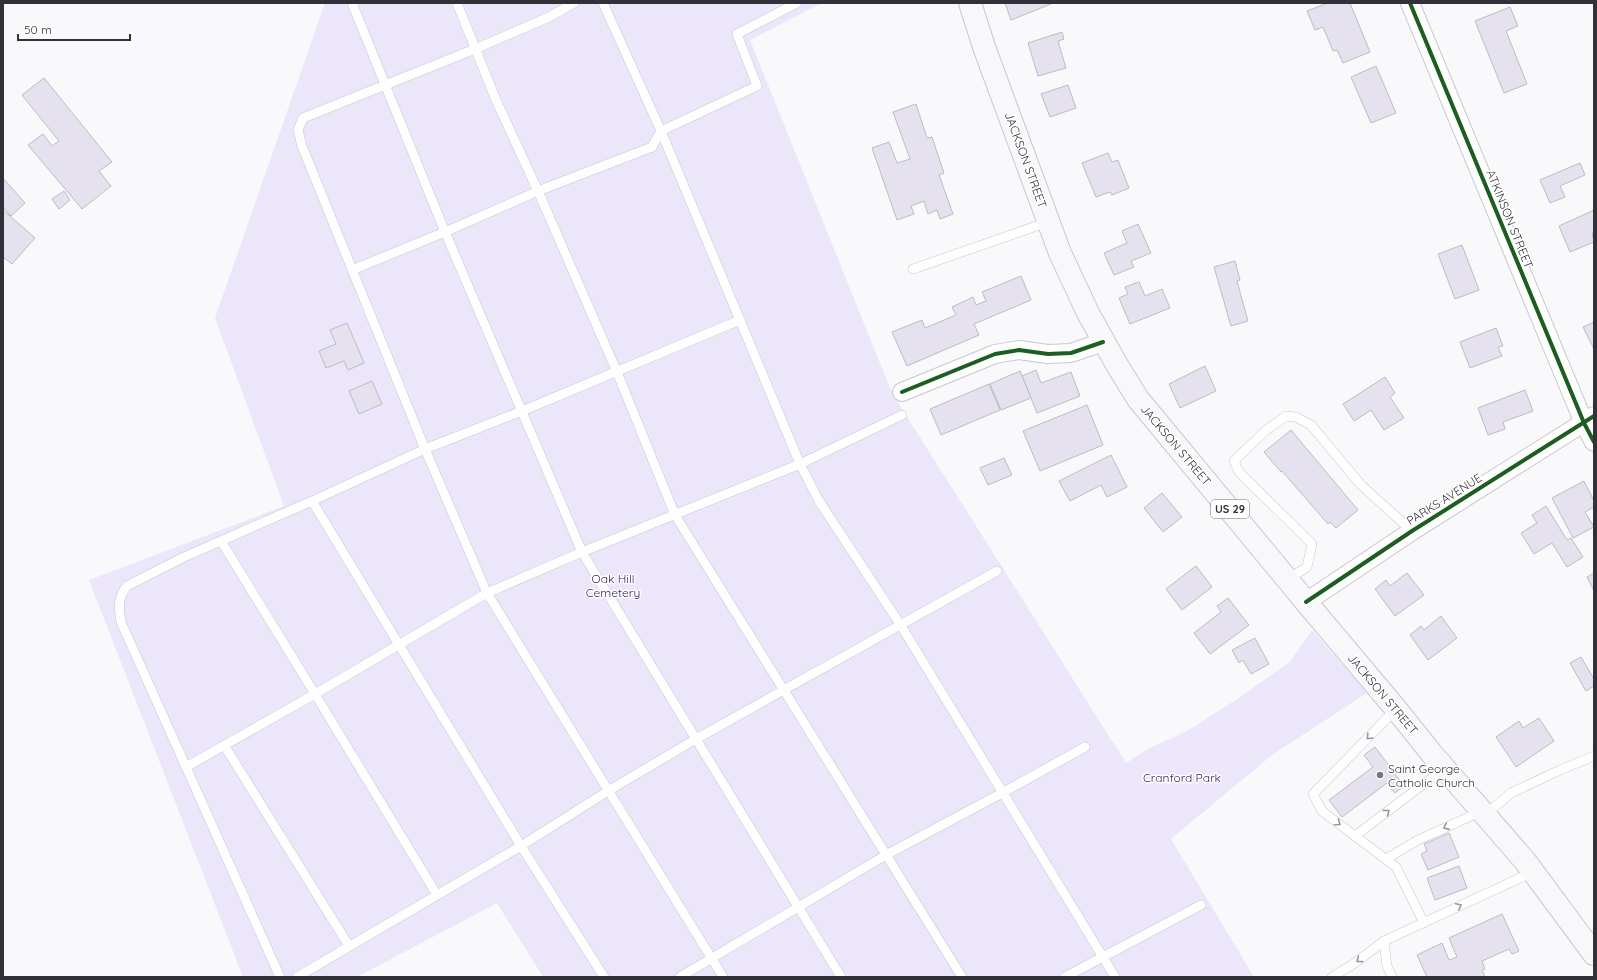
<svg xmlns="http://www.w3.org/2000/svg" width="1597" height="980" viewBox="0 0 1597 980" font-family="Quicksand,sans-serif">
  <rect width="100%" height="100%" fill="#f9f9fb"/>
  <path fill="#ebe6fa" d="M 325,3 L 822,3 L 750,40 L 892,393 L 1126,763 L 1148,749 L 1189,730 L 1240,697 L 1290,662 L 1312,630 L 1367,693 L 1272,755 L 1171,839 L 1254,977 L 543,977 L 497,903 L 357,977 L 243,977 L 89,580 L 284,506 L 215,318 Z"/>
  <g fill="#e5e1ee" stroke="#bdbcc1">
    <path d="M 1005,3 L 1051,3 L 1051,4 L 1011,20 Z"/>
    <path d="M 1328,3 L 1350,3 L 1370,52 L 1343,63 L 1337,50 L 1333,51 L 1323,27 L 1315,30 L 1307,11 Z"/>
    <path d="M 1510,7 L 1518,26 L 1506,31 L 1527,84 L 1504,93 L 1475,21 Z"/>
    <path d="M 1062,32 L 1064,39 L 1058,41 L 1066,68 L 1038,76 L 1028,43 Z"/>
    <path d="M 1376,66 L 1396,113 L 1371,123 L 1351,77 Z"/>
    <path d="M 44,78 L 112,162 L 99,171 L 111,186 L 82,209 L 28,145 L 43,134 L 52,146 L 59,141 L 22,95 Z"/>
    <path d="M 1068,85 L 1076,108 L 1050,117 L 1041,94 Z"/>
    <path d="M 916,104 L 927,138 L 932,137 L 944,173 L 939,175 L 953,214 L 940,219 L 937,210 L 928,214 L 924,201 L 911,206 L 914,214 L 897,220 L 872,148 L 889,142 L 897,163 L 910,159 L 893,112 Z"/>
    <path d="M 1108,153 L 1112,162 L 1118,160 L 1129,188 L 1112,195 L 1110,192 L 1096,197 L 1082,163 Z"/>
    <path d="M 1580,163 L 1585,175 L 1560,186 L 1565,197 L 1550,203 L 1540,180 Z"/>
    <path d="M 3,178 L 25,203 L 11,216 L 3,207 Z"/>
    <path d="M 64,191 L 70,200 L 59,209 L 52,199 Z"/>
    <path d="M 3,210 L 35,238 L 12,264 L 3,257 Z"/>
    <path d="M 1594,210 L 1594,232 L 1592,233 L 1594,242 L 1570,252 L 1559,226 Z"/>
    <path d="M 1138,224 L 1151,253 L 1131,261 L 1134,267 L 1114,275 L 1104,253 L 1127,243 L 1122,231 Z"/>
    <path d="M 1462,245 L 1479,290 L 1455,299 L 1438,254 Z"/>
    <path d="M 1235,261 L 1240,280 L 1237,281 L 1248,321 L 1231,326 L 1214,267 Z"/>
    <path d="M 1021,276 L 1031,300 L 974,324 L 979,335 L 907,366 L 892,332 L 922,320 L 925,328 L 956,315 L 952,307 L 973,297 L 976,305 L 986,301 L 982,292 Z"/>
    <path d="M 1139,282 L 1145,296 L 1162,289 L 1170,308 L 1130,324 L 1119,298 L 1128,294 L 1125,287 Z"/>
    <path d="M 1594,322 L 1594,349 L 1583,327 Z"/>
    <path d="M 347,323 L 364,363 L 348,370 L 344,361 L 326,368 L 319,351 L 336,344 L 330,330 Z"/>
    <path d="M 1496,328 L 1503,346 L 1498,347 L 1502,356 L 1470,368 L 1460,342 Z"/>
    <path d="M 1205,366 L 1216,391 L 1180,408 L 1169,384 Z"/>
    <path d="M 1036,370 L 1041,383 L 1071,372 L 1080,396 L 1037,413 L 1022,376 Z"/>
    <path d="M 1020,371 L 1031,398 L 1001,410 L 990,384 Z"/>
    <path d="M 1385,377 L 1395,393 L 1390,397 L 1404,418 L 1384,430 L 1371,410 L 1354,421 L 1343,404 Z"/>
    <path d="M 372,381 L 382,404 L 359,414 L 349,391 Z"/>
    <path d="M 989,384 L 1000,410 L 941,435 L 930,409 Z"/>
    <path d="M 1525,390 L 1533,411 L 1503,422 L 1505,429 L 1488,435 L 1478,408 Z"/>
    <path d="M 1087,405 L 1103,445 L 1040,471 L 1023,431 Z"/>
    <path d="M 1291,430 L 1358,510 L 1336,528 L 1330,522 L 1328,524 L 1282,471 L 1281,472 L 1264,452 Z"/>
    <path d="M 1111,455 L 1127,487 L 1107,497 L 1101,485 L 1070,501 L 1059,481 Z"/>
    <path d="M 1004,458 L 1012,475 L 988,485 L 980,468 Z"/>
    <path d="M 1584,481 L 1594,501 L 1594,507 L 1585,512 L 1594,527 L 1573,538 L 1552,498 Z"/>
    <path d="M 1162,493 L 1182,517 L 1163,532 L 1144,508 Z"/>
    <path d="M 1546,506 L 1567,540 L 1571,538 L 1583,557 L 1567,567 L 1552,543 L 1534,554 L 1521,533 L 1537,523 L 1532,515 Z"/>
    <path d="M 1196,566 L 1212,587 L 1182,610 L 1166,589 Z"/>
    <path d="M 1407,573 L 1424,595 L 1395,616 L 1375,589 L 1386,580 L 1390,586 Z"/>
    <path d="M 1594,573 L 1594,591 L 1587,577 Z"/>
    <path d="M 1228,598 L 1249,625 L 1210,654 L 1194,633 L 1221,612 L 1217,606 Z"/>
    <path d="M 1441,616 L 1457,638 L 1428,660 L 1410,635 L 1421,626 L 1424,630 Z"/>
    <path d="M 1255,638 L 1269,664 L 1251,674 L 1243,660 L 1239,663 L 1232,650 Z"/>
    <path d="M 1581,657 L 1594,679 L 1594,686 L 1586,691 L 1570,663 Z"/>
    <path d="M 1539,718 L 1554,741 L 1516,767 L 1496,737 L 1519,721 L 1523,728 Z"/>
    <path d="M 1375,747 L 1404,786 L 1395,793 L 1387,783 L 1342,817 L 1329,800 L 1373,767 L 1364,755 Z"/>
    <path d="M 1449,833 L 1459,857 L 1428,870 L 1421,854 L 1427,851 L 1424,844 Z"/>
    <path d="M 1459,866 L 1467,888 L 1435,900 L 1427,878 Z"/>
    <path d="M 1502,914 L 1519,951 L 1512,954 L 1509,949 L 1482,961 L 1485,969 L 1482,970 L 1485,977 L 1427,977 L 1417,955 L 1442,943 L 1449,960 L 1457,957 L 1449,938 Z"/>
  </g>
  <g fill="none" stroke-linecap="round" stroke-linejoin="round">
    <defs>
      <g id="service">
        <path d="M 352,3 L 445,232 L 582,552 L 841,977"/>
        <path d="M 457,3 L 496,100 L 538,191 L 617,372 L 675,515 L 962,977"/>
        <path d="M 574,3 L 549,17 L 475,49 L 303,118 L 298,130 L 302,146 L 425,449 L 487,593 L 723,977"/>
        <path d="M 603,3 L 661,131 L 800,464 L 819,501 L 900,624 L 1115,977"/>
        <path d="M 913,269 L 1048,222"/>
        <path d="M 352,270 L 445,232 L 538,191 L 652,147 L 661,131 L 757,86 L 737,34 L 797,3"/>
        <path d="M 312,501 L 521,846 L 604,977"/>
        <path d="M 221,541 L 315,694 L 487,593 L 582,552 L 800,464 L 902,415"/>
        <path d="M 1288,579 L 1307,567 L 1312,544 L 1239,472 L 1234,461 L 1265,431 L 1286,416 L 1296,417 L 1311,425 L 1361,485 L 1412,531"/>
        <path d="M 1396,709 L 1313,794 L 1322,811 L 1396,867 L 1424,923"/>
        <path d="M 224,745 L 349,946"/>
        <path d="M 186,767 L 121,622 C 119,607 117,599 127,586 L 184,557 L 312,501 L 425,449 L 522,411 L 740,320"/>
        <path d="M 1485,815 L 1511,793 L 1560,770 L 1594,756"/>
        <path d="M 1356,835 L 1445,768"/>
        <path d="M 1386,859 L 1418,840 L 1482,811"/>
        <path d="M 1384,941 L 1387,966 L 1392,977"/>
        <path d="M 280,977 L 186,767 L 315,694 L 437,895"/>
        <path d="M 297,977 L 521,846 L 608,791 L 696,739 L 997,571"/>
        <path d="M 680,977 L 886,855 L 1002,793 L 1085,747"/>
        <path d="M 1065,977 L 1201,905"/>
        <path d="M 1332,977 L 1355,963 L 1384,941 L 1533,872"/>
      </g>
      <g id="minor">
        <path d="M 1410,3 L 1584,423 L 1594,442"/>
        <path d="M 902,392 L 995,354 L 1019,350 L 1048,354 L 1071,353 L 1103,342"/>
        <path d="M 1306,602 L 1412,531 L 1594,416"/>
      </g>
      <path id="primary" d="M 970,3 L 984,47 L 1060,253 L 1088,313 L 1117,365 L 1138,399 L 1306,602 L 1396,709 L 1432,754 L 1525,861 L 1594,954"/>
    </defs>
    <use href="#service" stroke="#c8c7cc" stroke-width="10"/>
    <use href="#minor" stroke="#c8c7cc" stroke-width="20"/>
    <use href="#primary" stroke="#cac8d0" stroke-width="24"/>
    <use href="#service" stroke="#fefefe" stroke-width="9"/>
    <use href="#minor" stroke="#fefefe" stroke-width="18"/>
    <use href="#primary" stroke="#f8f7fa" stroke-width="22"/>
    <defs>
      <g id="cycleway">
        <path d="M 1410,3 L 1584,423 L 1594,442"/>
        <path d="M 902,392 L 995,354 L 1019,350 L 1048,354 L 1071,353 L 1103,342"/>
        <path d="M 1306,602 L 1412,531 L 1594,416"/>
      </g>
    </defs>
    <use href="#cycleway" stroke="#fff" stroke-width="6"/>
    <use href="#cycleway" stroke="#1b5e20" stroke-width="4"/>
  </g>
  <defs><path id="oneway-chevron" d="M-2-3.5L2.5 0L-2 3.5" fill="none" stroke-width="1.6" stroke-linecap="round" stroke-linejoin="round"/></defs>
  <g stroke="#98979b">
    <use href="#oneway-chevron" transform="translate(1369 737) rotate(134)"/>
    <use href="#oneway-chevron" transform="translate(1387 812) rotate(-37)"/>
    <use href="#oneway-chevron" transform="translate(1338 823) rotate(35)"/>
    <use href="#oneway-chevron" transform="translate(1446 827) rotate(156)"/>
    <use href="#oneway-chevron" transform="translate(1459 906) rotate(-25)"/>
    <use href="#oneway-chevron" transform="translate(1359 960) rotate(143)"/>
  </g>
  <circle fill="#78767c" stroke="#fff" stroke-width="1.5" cx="1380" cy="775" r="4"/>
  <g text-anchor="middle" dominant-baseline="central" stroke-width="3" stroke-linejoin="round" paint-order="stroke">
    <rect fill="#fff" stroke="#706e74" stroke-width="1" x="1211" y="500" width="38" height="18" rx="3"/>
    <g font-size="11" font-weight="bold" fill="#323038">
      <text x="1230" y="509">US 29</text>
    </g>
    <g font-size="12" fill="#323038" stroke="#fff">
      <text transform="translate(1026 160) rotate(70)">JACKSON STREET</text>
      <text transform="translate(1510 219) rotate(68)">ATKINSON STREET</text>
      <text transform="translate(1176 445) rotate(50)">JACKSON STREET</text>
      <text transform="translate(1444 499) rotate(-32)">PARKS AVENUE</text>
      <text transform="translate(1383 694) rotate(50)">JACKSON STREET</text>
    </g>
    <g font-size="12" fill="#3a2163" stroke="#fff">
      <text x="613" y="578">Oak Hill<tspan x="613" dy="14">Cemetery</tspan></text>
      <text x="1182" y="777">Cranford Park</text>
    </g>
    <g font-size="12" fill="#323038" stroke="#fff" text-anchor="start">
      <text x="1388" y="768">Saint George<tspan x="1388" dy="14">Catholic Church</tspan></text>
    </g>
  </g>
  <rect width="1597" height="980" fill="none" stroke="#323038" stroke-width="8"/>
  <path d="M18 34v6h112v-6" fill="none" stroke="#323038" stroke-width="2"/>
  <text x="24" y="34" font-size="12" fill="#323038" stroke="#ffffff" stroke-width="3" paint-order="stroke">50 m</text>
</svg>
